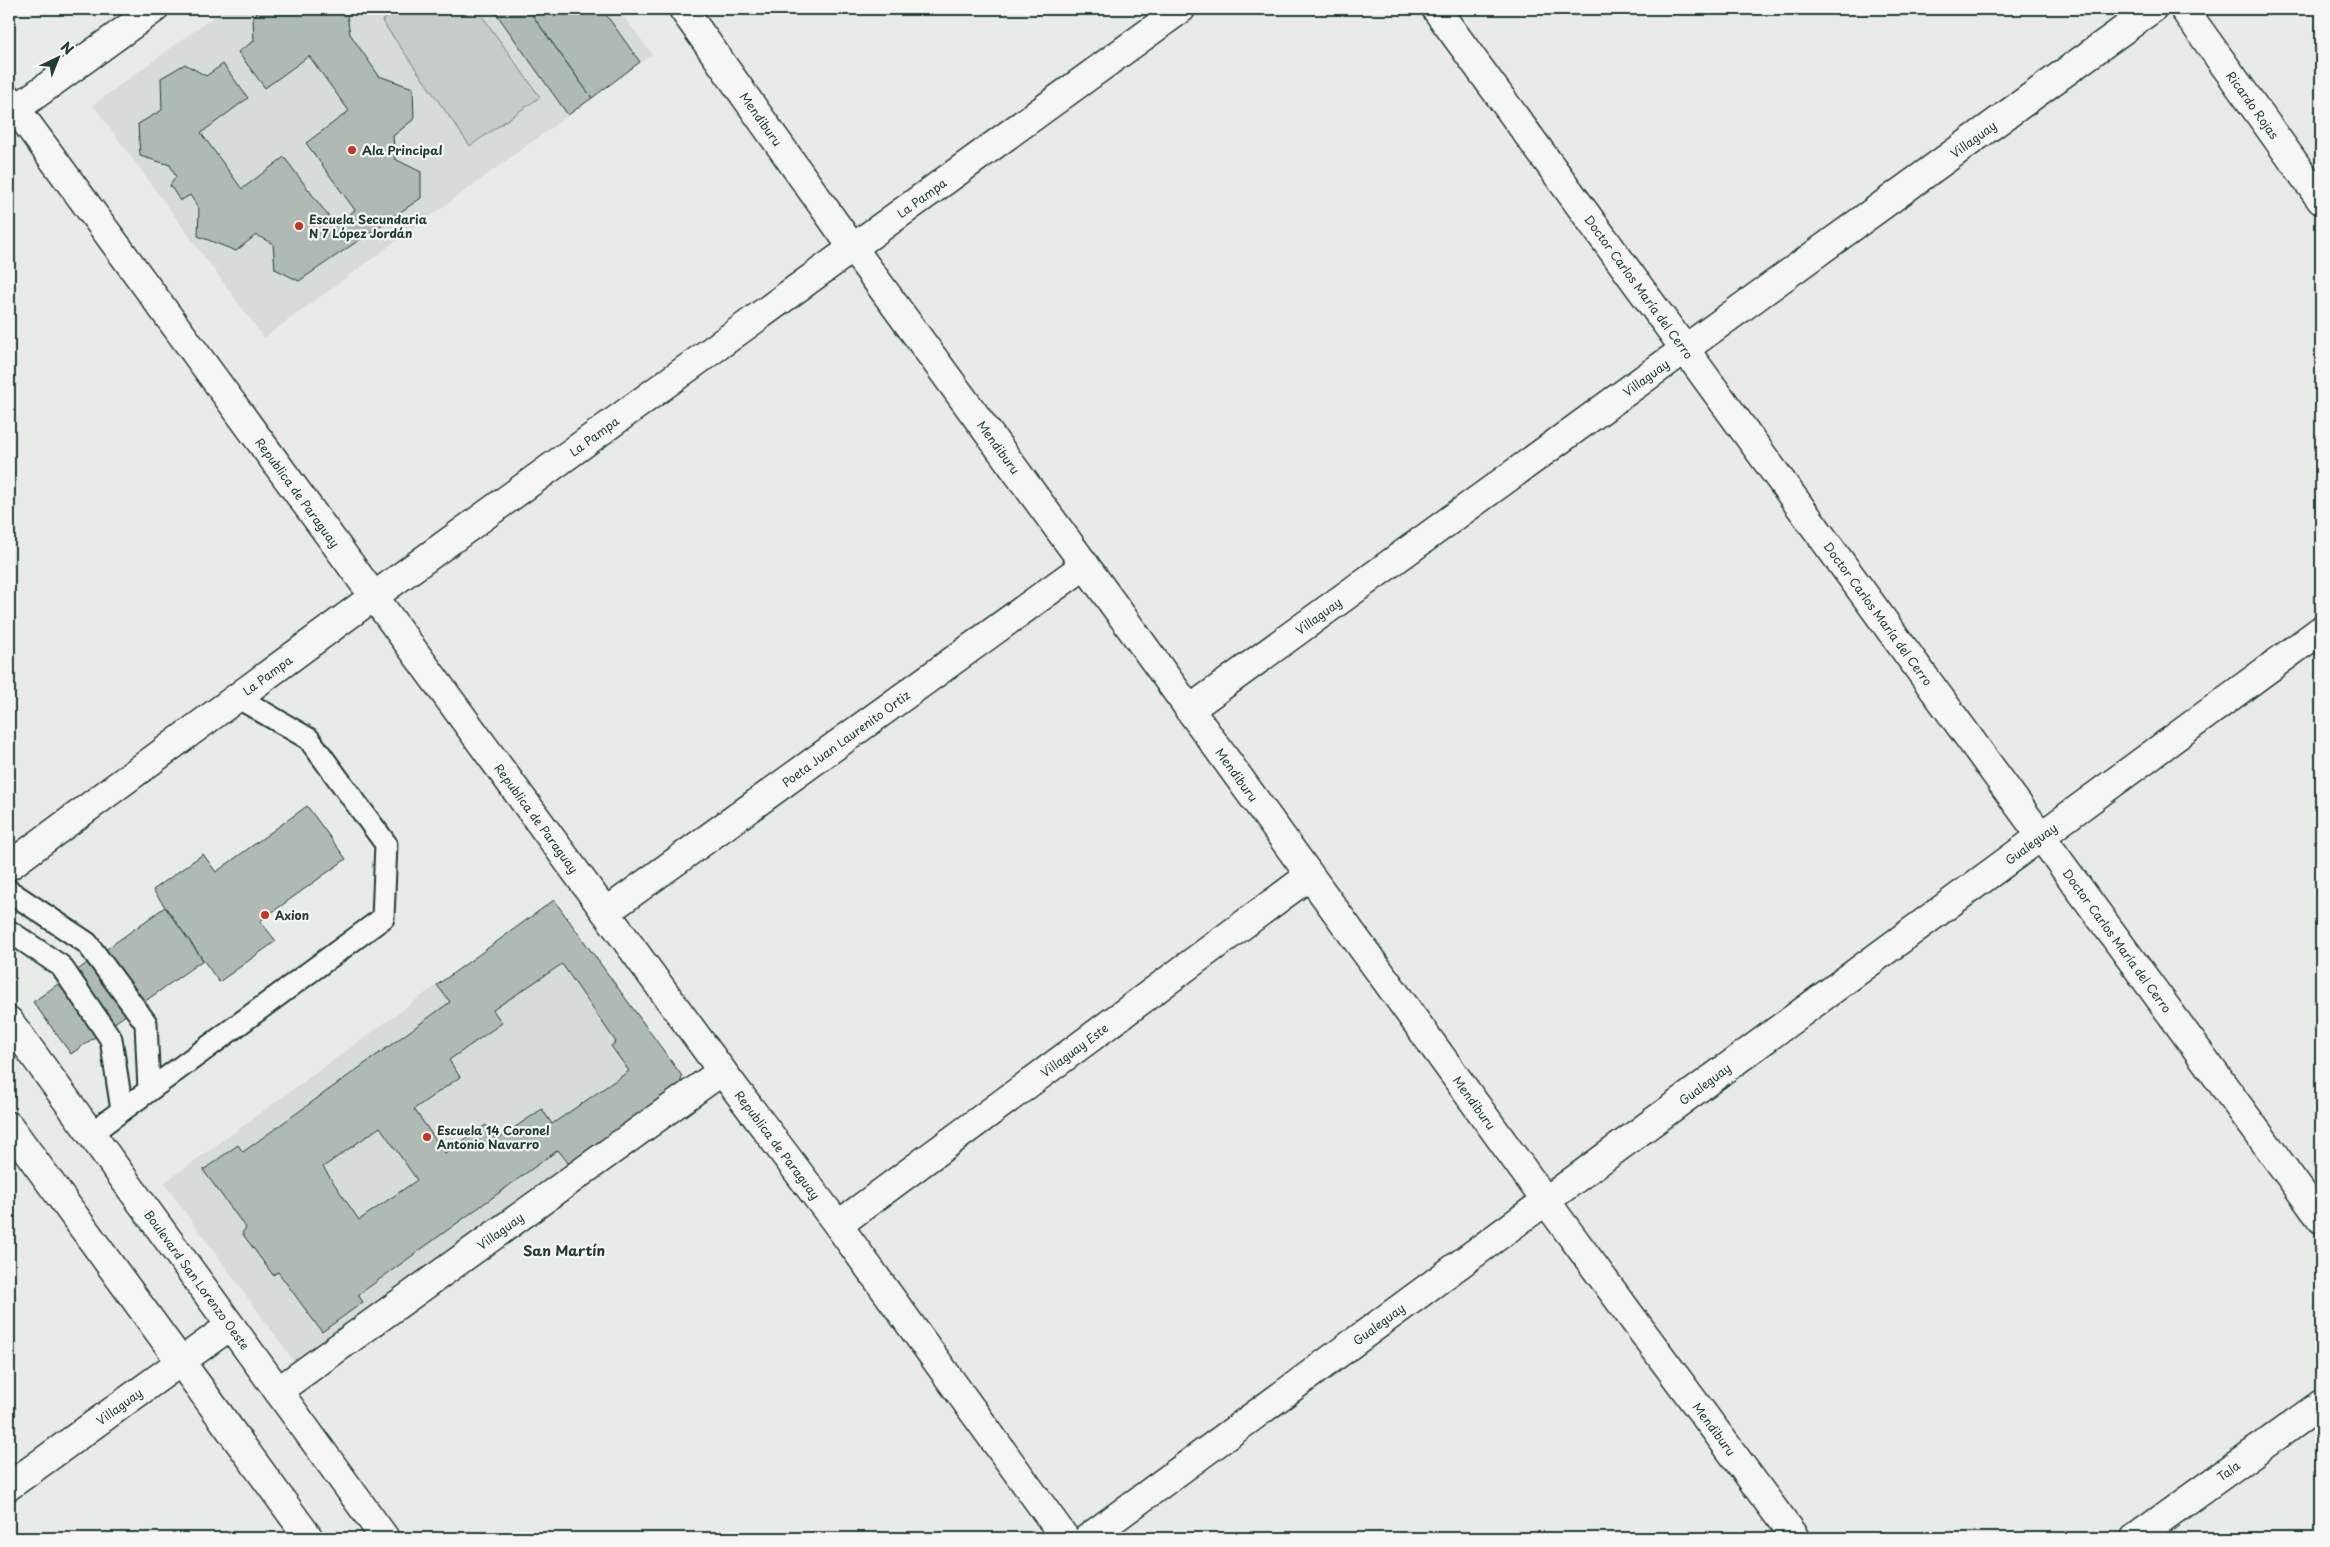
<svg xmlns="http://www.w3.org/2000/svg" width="2330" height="1547" viewBox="0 0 2330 1547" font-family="'Playpen Sans',sans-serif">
  <rect width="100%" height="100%" fill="#e9ebe7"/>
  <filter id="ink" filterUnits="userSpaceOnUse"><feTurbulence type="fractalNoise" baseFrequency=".02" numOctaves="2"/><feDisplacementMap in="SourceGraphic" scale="10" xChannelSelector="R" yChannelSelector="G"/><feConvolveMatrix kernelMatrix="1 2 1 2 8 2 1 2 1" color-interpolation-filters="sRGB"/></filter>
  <g filter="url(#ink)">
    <g fill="#d8dcd8">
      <path d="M 224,9 L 618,9 L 652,54 L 264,338 L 93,105 Z"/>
      <path d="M 554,900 L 682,1076 L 677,1100 L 302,1372 L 164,1183 Z"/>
    </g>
    <path fill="#c7cec9" stroke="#73867e" d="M 400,9 L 477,9 L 540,97 L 470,146 L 382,21 Z"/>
    <g fill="#b0bab5" stroke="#1f3d34" fill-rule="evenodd">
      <path d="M 263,9 L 346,9 L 350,34 L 379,76 L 413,88 L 414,119 L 393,136 L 395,159 L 421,172 L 421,198 L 299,281 L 275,269 L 273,244 L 256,235 L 236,251 L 198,236 L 199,209 L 190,195 L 180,201 L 170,185 L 176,177 L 170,165 L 140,156 L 138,124 L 162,110 L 161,78 L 185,64 L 206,76 L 223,64 L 248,98 L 201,133 L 242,189 L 284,157 L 335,225 L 355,210 L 306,143 L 349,111 L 309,56 L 265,88 L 238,52 L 254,41 L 253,16 Z"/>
      <path d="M 493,9 L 528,9 L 592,98 L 568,115 Z"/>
      <path d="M 528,9 L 602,9 L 640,62 L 592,98 Z"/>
      <path d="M 307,806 L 346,859 L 260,921 L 276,941 L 219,982 L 153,890 L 203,854 L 216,872 Z"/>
      <path d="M 554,900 L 682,1076 L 677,1100 L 576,1173 L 558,1150 L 358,1295 L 363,1302 L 322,1332 L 278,1272 L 273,1275 L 242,1233 L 246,1228 L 203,1170 L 238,1145 L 243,1152 L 450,1002 L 437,985 ZM 562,964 L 616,1042 L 611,1046 L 629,1071 L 552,1124 L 542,1109 L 496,1140 L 486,1125 L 445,1153 L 414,1109 L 460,1077 L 449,1060 L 502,1023 L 493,1010 ZM 380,1127 L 417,1180 L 359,1220 L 323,1167 Z"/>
      <path d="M 165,907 L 203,960 L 71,1054 L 33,1002 Z"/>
    </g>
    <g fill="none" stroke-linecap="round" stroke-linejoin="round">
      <defs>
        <g id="service">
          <path d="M 9,891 L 87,943 L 146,1023 L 149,1090"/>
          <path d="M 9,931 L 61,966 L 111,1039 L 122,1110"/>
          <path d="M 90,1134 L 383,918 L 386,844 L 309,739 L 237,697"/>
        </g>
        <g id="minor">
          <path id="s1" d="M 683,9 L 852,247 L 1085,565 L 1545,1200 L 1795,1538"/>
          <path id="s2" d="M 1436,9 L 2321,1219"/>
          <path id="s3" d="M 2184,9 L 2321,200"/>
          <path id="s4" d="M 9,99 L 722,1071 L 838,1225 L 1065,1538"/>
          <path d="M 9,114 L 154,9"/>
          <path id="s5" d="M 1189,710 L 2152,9"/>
          <path id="s6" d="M 9,866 L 373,597 L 1181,9"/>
          <path id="s7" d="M 606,912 L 1085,565"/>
          <path id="s8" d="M 838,1225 L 1309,876"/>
          <path id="s9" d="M 278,1391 L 722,1071"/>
          <path id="s10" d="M 9,1486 L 230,1326"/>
          <path id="s11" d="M 1088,1538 L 2321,630"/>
          <path id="s12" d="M 2135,1538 L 2321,1404"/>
        </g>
        <g id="primary">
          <path id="s13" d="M 9,1021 L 385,1538"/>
          <path d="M 9,1126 L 309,1538"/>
        </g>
      </defs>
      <use href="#service" stroke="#1f3d34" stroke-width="25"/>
      <use href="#minor" stroke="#1f3d34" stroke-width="31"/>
      <use href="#primary" stroke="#1f3d34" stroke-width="31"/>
      <use href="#service" stroke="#f6f6f2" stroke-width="21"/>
      <use href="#minor" stroke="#f6f6f2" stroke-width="28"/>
      <use href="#primary" stroke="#f6f6f2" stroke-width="28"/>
    </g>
  </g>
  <g fill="#c8321e" stroke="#f6f6f2" stroke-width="2">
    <circle cx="352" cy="150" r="5"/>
    <circle cx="299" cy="226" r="5"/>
    <circle cx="265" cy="915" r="5"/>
    <circle cx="427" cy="1137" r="5"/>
  </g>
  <g text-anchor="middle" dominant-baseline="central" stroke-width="4.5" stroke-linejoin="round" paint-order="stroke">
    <g font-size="12" fill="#1f3d34" stroke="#f6f6f2">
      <text stroke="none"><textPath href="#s3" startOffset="118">Ricardo Rojas</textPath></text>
      <text stroke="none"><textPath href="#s1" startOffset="135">Mendiburu</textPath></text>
      <text stroke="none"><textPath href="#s5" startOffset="970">Villaguay</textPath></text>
      <text stroke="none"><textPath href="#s6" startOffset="1131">La Pampa</textPath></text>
      <text stroke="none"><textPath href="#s2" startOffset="344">Doctor Carlos María del Cerro</textPath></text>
      <text stroke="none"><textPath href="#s5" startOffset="565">Villaguay</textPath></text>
      <text stroke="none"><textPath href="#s6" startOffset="726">La Pampa</textPath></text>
      <text stroke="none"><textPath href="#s1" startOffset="540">Mendiburu</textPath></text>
      <text stroke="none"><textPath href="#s4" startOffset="488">Republica de Paraguay</textPath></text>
      <text stroke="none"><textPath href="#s2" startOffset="749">Doctor Carlos María del Cerro</textPath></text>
      <text stroke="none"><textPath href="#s5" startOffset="160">Villaguay</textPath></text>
      <text stroke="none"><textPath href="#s6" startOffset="321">La Pampa</textPath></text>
      <text stroke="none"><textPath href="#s7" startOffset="296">Poeta Juan Laurenito Ortiz</textPath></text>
      <text stroke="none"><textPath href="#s1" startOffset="945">Mendiburu</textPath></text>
      <text stroke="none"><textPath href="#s4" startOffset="892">Republica de Paraguay</textPath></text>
      <text stroke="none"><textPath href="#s11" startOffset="1171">Gualeguay</textPath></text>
      <text stroke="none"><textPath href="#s2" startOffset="1154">Doctor Carlos María del Cerro</textPath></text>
      <text stroke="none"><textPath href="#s8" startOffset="294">Villaguay Este</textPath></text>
      <text stroke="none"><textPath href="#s11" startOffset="766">Gualeguay</textPath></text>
      <text stroke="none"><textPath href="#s1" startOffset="1350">Mendiburu</textPath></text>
      <text stroke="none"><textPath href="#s4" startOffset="1298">Republica de Paraguay</textPath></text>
      <text stroke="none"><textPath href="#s9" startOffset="274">Villaguay</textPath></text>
      <text stroke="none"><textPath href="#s13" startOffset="320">Boulevard San Lorenzo Oeste</textPath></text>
      <text stroke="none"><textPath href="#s11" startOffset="361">Gualeguay</textPath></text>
      <text stroke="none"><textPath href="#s10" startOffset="136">Villaguay</textPath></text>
      <text stroke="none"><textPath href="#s1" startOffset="1755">Mendiburu</textPath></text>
      <text stroke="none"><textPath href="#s12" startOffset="115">Tala</textPath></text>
    </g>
    <g font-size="12" font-weight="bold" fill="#1f3d34" stroke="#f6f6f2" text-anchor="start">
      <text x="362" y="150">Ala Principal</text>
      <text x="309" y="219">Escuela Secundaria<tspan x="309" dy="14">N 7 López Jordán</tspan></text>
      <text x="275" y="915">Axion</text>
      <text x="437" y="1130">Escuela 14 Coronel<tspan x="437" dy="14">Antonio Navarro</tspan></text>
    </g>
    <g font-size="14" font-weight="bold" fill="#1f3d34" stroke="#f6f6f2">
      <text x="564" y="1250">San Martín</text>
    </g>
  </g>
  <rect width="2330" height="1547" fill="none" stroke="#f6f6f2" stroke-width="30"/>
  <rect x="15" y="15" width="2300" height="1517" fill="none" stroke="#1f3d34" stroke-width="2" filter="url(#ink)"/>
  <g transform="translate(58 58) rotate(43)" stroke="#f6f6f2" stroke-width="4" paint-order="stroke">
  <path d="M0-4L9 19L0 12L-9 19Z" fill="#1f3d34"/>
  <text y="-8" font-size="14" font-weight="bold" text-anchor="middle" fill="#1f3d34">N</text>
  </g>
</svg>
